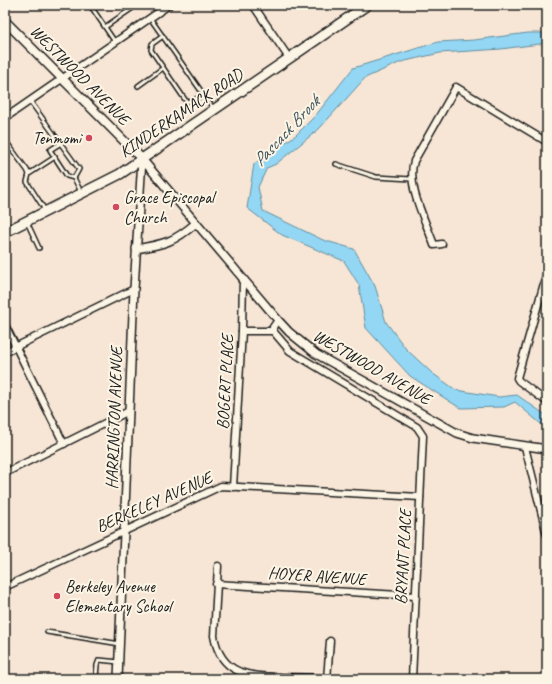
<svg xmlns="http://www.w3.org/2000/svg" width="552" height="684" viewBox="0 0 552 684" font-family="Caveat,sans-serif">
  <rect width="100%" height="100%" fill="#f7e6d5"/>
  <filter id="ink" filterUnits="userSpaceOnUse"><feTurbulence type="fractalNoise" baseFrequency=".025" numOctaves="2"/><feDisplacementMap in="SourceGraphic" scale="8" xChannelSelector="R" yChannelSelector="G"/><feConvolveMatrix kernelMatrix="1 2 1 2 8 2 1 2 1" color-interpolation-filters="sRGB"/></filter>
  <g filter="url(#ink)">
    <path fill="#93d7f4" stroke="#638c9e" d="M 528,33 L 547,33 L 547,43 L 501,49 L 440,53 L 401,62 L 365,78 L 319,129 L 276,164 L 267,168 L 258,187 L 263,211 L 323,240 L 354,249 L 375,286 L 386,322 L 406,349 L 432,373 L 456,390 L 499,397 L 517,395 L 547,416 L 547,431 L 541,424 L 515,402 L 504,407 L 460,408 L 410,376 L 366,328 L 359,285 L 344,261 L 282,235 L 247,208 L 254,164 L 296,135 L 316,115 L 353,68 L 438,42 L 474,40 Z"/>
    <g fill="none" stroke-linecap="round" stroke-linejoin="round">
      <defs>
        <g id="service">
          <path d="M 90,5 L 115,42"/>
          <path d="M 150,18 L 213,108"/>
          <path d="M 105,27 L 137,5"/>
          <path d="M 163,36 L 152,44 L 151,50 L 186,101 L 191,102 L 204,94"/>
          <path d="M 138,86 L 163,68"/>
          <path d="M 30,101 L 79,169 L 74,178"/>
          <path d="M 5,140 L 27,170 L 29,174 L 27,182 L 45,210"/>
          <path d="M 61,143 L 50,150 L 67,176 L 74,178 L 81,192"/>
          <path d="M 336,164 L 376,177 L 411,179"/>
          <path d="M 29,174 L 55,157"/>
          <path d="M 27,222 L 39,248"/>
          <path d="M 47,632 L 120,644"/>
          <path d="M 96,679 L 97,665 L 99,660 L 119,662"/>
        </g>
        <g id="minor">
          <path d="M 253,5 L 289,58"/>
          <path d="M 5,118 L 169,5"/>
          <path d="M 442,244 L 434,245 C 426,221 406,186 414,161 L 456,87 L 547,142"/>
          <path d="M 547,273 L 517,378 L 519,381 L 547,402"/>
          <path d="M 278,320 L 273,327 L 273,331 L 290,351 L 417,427 L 423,436 L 412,679"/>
          <path d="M 5,325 L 64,444"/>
          <path d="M 242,331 L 273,331"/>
          <path d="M 5,352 L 134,289"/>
          <path d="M 525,447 L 547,535"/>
          <path d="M 5,473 L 129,411"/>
          <path d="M 233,487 L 242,331 L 243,278"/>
          <path d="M 218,566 L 214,636 C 221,675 248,676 281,677 C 297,677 312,678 327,678"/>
          <path d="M 216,584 L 416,596"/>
          <path d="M 5,587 L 221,486 L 420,497"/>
          <path d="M 327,679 L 330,641"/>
        </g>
        <g id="tertiary">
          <path d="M 142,159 L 278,320 L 289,332 L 316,354 L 457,433 L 473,438 L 547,449"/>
          <path d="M 136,249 C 165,244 174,242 196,223"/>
          <path d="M 118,679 L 134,289 L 142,159"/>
        </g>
        <path id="secondary" d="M 5,21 L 142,159"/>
        <path id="primary" d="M 5,232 L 120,174 L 367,5"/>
      </defs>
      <use href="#service" stroke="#1c1c1c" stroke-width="6"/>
      <use href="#minor" stroke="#1c1c1c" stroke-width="9"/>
      <use href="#tertiary" stroke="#1c1c1c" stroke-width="10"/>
      <use href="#secondary" stroke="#1c1c1c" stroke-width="11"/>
      <use href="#primary" stroke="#1c1c1c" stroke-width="12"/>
      <use href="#service" stroke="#fcf5e5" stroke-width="3"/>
      <use href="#minor" stroke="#fcf5e5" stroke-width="6"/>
      <use href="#tertiary" stroke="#fcf5e5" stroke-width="7"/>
      <use href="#secondary" stroke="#fcf5e5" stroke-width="8"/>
      <use href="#primary" stroke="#fcf5e5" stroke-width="9"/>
    </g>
  </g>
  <g fill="#d1495b" stroke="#fcf5e5" stroke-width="1.5">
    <circle cx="89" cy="138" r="4"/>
    <circle cx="116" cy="207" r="4"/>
    <circle cx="57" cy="596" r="4"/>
  </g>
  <g text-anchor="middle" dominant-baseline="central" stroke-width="4" stroke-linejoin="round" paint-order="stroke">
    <g font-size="17" fill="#1c1c1c" stroke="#fcf5e5">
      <text transform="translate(80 75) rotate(45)">WESTWOOD AVENUE</text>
      <text transform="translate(181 113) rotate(-34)">KINDERKAMACK ROAD</text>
      <text transform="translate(372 367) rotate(30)">WESTWOOD AVENUE</text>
      <text transform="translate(225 382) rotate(-87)">BOGERT PLACE</text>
      <text transform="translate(114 418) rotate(-88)">HARRINGTON AVENUE</text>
      <text transform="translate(154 502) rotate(-24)">BERKELEY AVENUE</text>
      <text transform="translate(403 557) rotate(-87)">BRYANT PLACE</text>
      <text transform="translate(317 576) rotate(4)">HOYER AVENUE</text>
    </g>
    <g font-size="17" fill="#1c1c1c" stroke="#fcf5e5" text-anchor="start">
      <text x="81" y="138" text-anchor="end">Tenmomi</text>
      <text x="124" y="197">Grace Episcopal<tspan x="124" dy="20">Church</tspan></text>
      <text x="65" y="586">Berkeley Avenue<tspan x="65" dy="20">Elementary School</tspan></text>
    </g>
    <g font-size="18" font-style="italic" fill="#40545d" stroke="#fcf5e5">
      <text transform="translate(286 131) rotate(-47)">Pascack Brook</text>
    </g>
  </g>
  <rect width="552" height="684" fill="none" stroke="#fcf5e5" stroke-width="20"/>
  <rect x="10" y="10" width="532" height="664" fill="none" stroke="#1c1c1c" stroke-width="1.5" filter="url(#ink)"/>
</svg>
